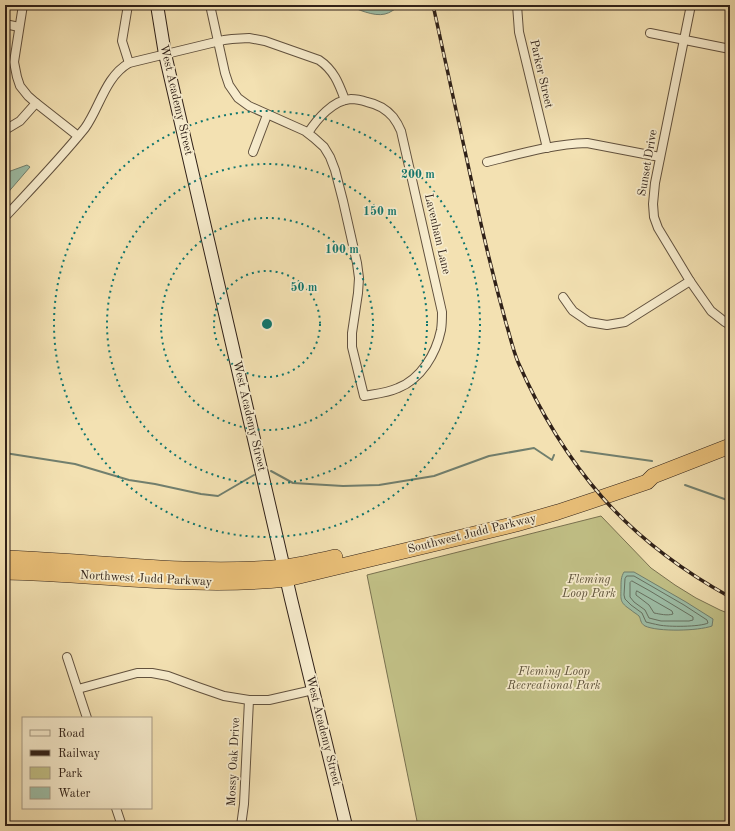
<svg xmlns="http://www.w3.org/2000/svg" width="735" height="831" viewBox="0 0 735 831" font-family="'Old Standard TT',serif">
  <rect width="100%" height="100%" fill="#f3e1b2"/>
  <filter id="stains"><feTurbulence type="fractalNoise" baseFrequency=".005" numOctaves="4"/><feColorMatrix values="0 0 0 0 .2 0 0 0 0 .09 0 0 0 0 .02 0 0 0 .5 -.17"/></filter>
  <radialGradient id="worn" r=".72"><stop offset=".6" stop-color="#630" stop-opacity="0"/><stop offset="1" stop-color="#630" stop-opacity=".3"/></radialGradient>
  <path fill="#c2c187" stroke="#797150" d="M 601,516 L 651,568 L 675,585 L 696,598 L 720,610 L 730,614 L 730,826 L 418,826 L 367,575 Z"/>
  <g fill="#9dbea7" stroke="#717f6e">
    <path d="M 347,5 L 399,5 L 399,6 C 395,9 390,13 385,14 C 374,17 357,9 347,5 Z"/>
    <path d="M 27,165 L 30,167 L 5,196 L 5,173 Z"/>
    <path d="M 624,572 L 634,572 L 686,602 L 713,619 L 712,626 C 698,631 658,632 645,626 C 640,623 641,619 639,616 C 637,614 633,612 631,610 C 619,602 621,600 621,587 C 621,581 621,577 624,572 Z"/>
  </g>
  <g fill="none" stroke-linecap="round" stroke-linejoin="round">
    <g stroke="#667060" stroke-width="1">
      <path d="M 627,576 L 634,576 L 684,605 L 707,620 L 708,623 C 700,627 668,627 659,625 C 654,624 650,623 646,622 L 642,613 L 631,605 L 625,599 L 624,595 L 625,579 Z"/>
      <path d="M 632,581 L 650,591 L 693,617 L 693,620 L 689,621 L 661,621 L 649,618 L 645,610 L 634,602 L 630,597 L 630,583 Z"/>
      <path d="M 637,591 L 672,611 L 673,614 C 667,616 660,614 654,613 L 649,605 L 636,595 L 636,593 Z"/>
    </g>
    <g stroke="#717f6e" stroke-width="2">
      <path d="M 581,451 L 652,461"/>
      <path d="M 5,453 L 75,464 L 129,480 L 155,484 L 201,494 L 218,496 L 254,475"/>
      <path d="M 271,471 L 293,483 L 343,486 L 379,485 L 434,476 L 489,456 L 534,448 L 552,460 L 554,455"/>
      <path d="M 685,485 L 730,501"/>
    </g>
    <defs>
      <g id="street">
        <path d="M 23,5 L 14,62 L 17,77 L 20,86 L 28,96 L 36,103 L 78,136"/>
        <path d="M 128,5 L 122,41 L 129,63"/>
        <path d="M 210,5 L 225,73 L 229,85 L 238,98 L 249,106 L 305,131 L 314,138 L 324,147 L 330,157 L 335,170 L 343,201 L 357,263 L 359,278 L 358,293 L 352,333 L 352,347 L 364,396 C 375,394 387,393 398,388 C 421,379 436,354 441,330 C 442,324 442,318 442,312 L 401,131 C 399,126 396,121 393,117 C 386,109 377,104 367,102 C 361,100 356,99 351,99 C 333,100 317,119 308,133"/>
        <path d="M 517,5 L 519,32 L 547,148"/>
        <path d="M 691,5 L 655,183 L 653,204 L 654,217 L 658,228 L 690,281 L 711,311 L 725,322 L 730,325"/>
        <path d="M 5,24 L 19,27"/>
        <path d="M 650,33 L 730,49"/>
        <path d="M 5,130 L 20,121 L 36,103"/>
        <path d="M 253,152 L 267,115"/>
        <path d="M 487,162 C 519,154 553,144 587,143 L 660,157"/>
        <path d="M 5,217 C 32,188 60,159 85,128 C 100,107 105,77 129,63 L 224,40 L 232,39 L 249,38 L 265,41 L 319,60 C 334,70 339,84 345,100"/>
        <path d="M 563,297 L 570,307 L 573,311 L 589,322 L 607,325 L 625,322 L 690,281"/>
        <path d="M 67,657 L 87,718"/>
        <path d="M 78,689 L 137,673 L 152,673 L 168,676 L 198,687 L 224,696 L 249,700 L 269,700 L 313,690"/>
        <path d="M 116,808 L 122,826"/>
        <path d="M 241,826 L 244,804 L 249,700"/>
      </g>
      <path id="secondary" d="M 157,5 L 165,54 L 291,599 L 346,826"/>
      <g id="highway">
        <path d="M 5,558 C 98,561 192,576 284,567 C 301,565 318,561 335,557"/>
        <path d="M 5,572 C 99,574 193,589 287,579 L 516,524 L 558,512 L 603,497 L 647,482 L 653,476 L 730,446"/>
      </g>
    </defs>
    <use href="#street" stroke="#61513e" stroke-width="10"/>
    <use href="#secondary" stroke="#302118" stroke-width="14"/>
    <use href="#highway" stroke="#302118" stroke-width="16"/>
    <use href="#street" stroke="#f7eccd" stroke-width="8"/>
    <use href="#secondary" stroke="#f7eccd" stroke-width="12"/>
    <use href="#highway" stroke="#eac079" stroke-width="15"/>
    <defs>
      <path id="rail" d="M 433,5 C 448,75 464,145 479,215 C 487,251 496,287 506,323 C 510,336 513,350 518,362 C 539,410 568,458 602,497 C 638,538 683,571 730,597"/>
    </defs>
    <use href="#rail" stroke="#302118" stroke-width="3.5"/>
    <use href="#rail" stroke="#f7eccd" stroke-width="2" stroke-dasharray="6" stroke-linecap="butt"/>
  </g>
  <g fill="none" stroke="#0f766e" stroke-width="2" stroke-dasharray="2 4">
    <circle cx="267" cy="324" r="53"/>
    <circle cx="267" cy="324" r="106"/>
    <circle cx="267" cy="324" r="160"/>
    <circle cx="267" cy="324" r="213"/>
  </g>
  <g text-anchor="middle" dominant-baseline="central" stroke-width="3.5" stroke-linejoin="round" paint-order="stroke">
    <g font-size="12" fill="#302118" stroke="#f7eccd">
      <text transform="translate(541 74) rotate(77)">Parker Street</text>
      <text transform="translate(176 100) rotate(77)">West Academy Street</text>
      <text transform="translate(648 163) rotate(-80)">Sunset Drive</text>
      <text transform="translate(437 234) rotate(77)">Lavenham Lane</text>
      <text transform="translate(249 416) rotate(77)">West Academy Street</text>
      <text transform="translate(472 534) rotate(-14)">Southwest Judd Parkway</text>
      <text transform="translate(146 579) rotate(3)">Northwest Judd Parkway</text>
      <text transform="translate(323 731) rotate(76)">West Academy Street</text>
      <text transform="translate(234 762) rotate(-87)">Mossy Oak Drive</text>
    </g>
    <g font-size="12" font-style="italic" fill="#5c5139" stroke="#f7eccd">
      <text x="589" y="580">Fleming<tspan x="589" dy="14">Loop Park</tspan></text>
      <text x="554" y="672">Fleming Loop<tspan x="554" dy="14">Recreational Park</tspan></text>
    </g>
  </g>
  <circle cx="267" cy="324" r="6" fill="#0f766e" stroke="#f7eccd" stroke-width="2"/>
  <g font-size="12" text-anchor="middle" font-weight="bold" fill="#0f766e" stroke="#f7eccd" stroke-width="3.5" stroke-linejoin="round" paint-order="stroke">
    <text x="418" y="178">200 m</text>
    <text x="380" y="215">150 m</text>
    <text x="342" y="253">100 m</text>
    <text x="304" y="291">50 m</text>
  </g>
  <rect width="735" height="831" fill="none" stroke="#f3e1b2" stroke-width="20"/>
  <rect x="6" y="6" width="723" height="819" fill="none" stroke="#302118" stroke-width="2"/>
  <rect x="10" y="10" width="715" height="811" fill="none" stroke="#302118"/>
  <rect x="22" y="717" width="130" height="92" fill="#f7eccd" stroke="#a79b85"/>
  <rect x="30" y="730" width="20" height="6" fill="#f7eccd" stroke="#a79b85"/>
  <text x="58" y="737" font-size="12" fill="#302118">Road</text>
  <rect x="30" y="750" width="20" height="6" fill="#302118" stroke="#a79b85"/>
  <text x="58" y="757" font-size="12" fill="#302118">Railway</text>
  <rect x="30" y="767" width="20" height="12" fill="#c2c187" stroke="#a79b85"/>
  <text x="58" y="777" font-size="12" fill="#302118">Park</text>
  <rect x="30" y="787" width="20" height="12" fill="#9dbea7" stroke="#a79b85"/>
  <text x="58" y="797" font-size="12" fill="#302118">Water</text>
  <rect width="100%" height="100%" filter="url(#stains)"/>
  <rect width="100%" height="100%" fill="url(#worn)"/>
</svg>
